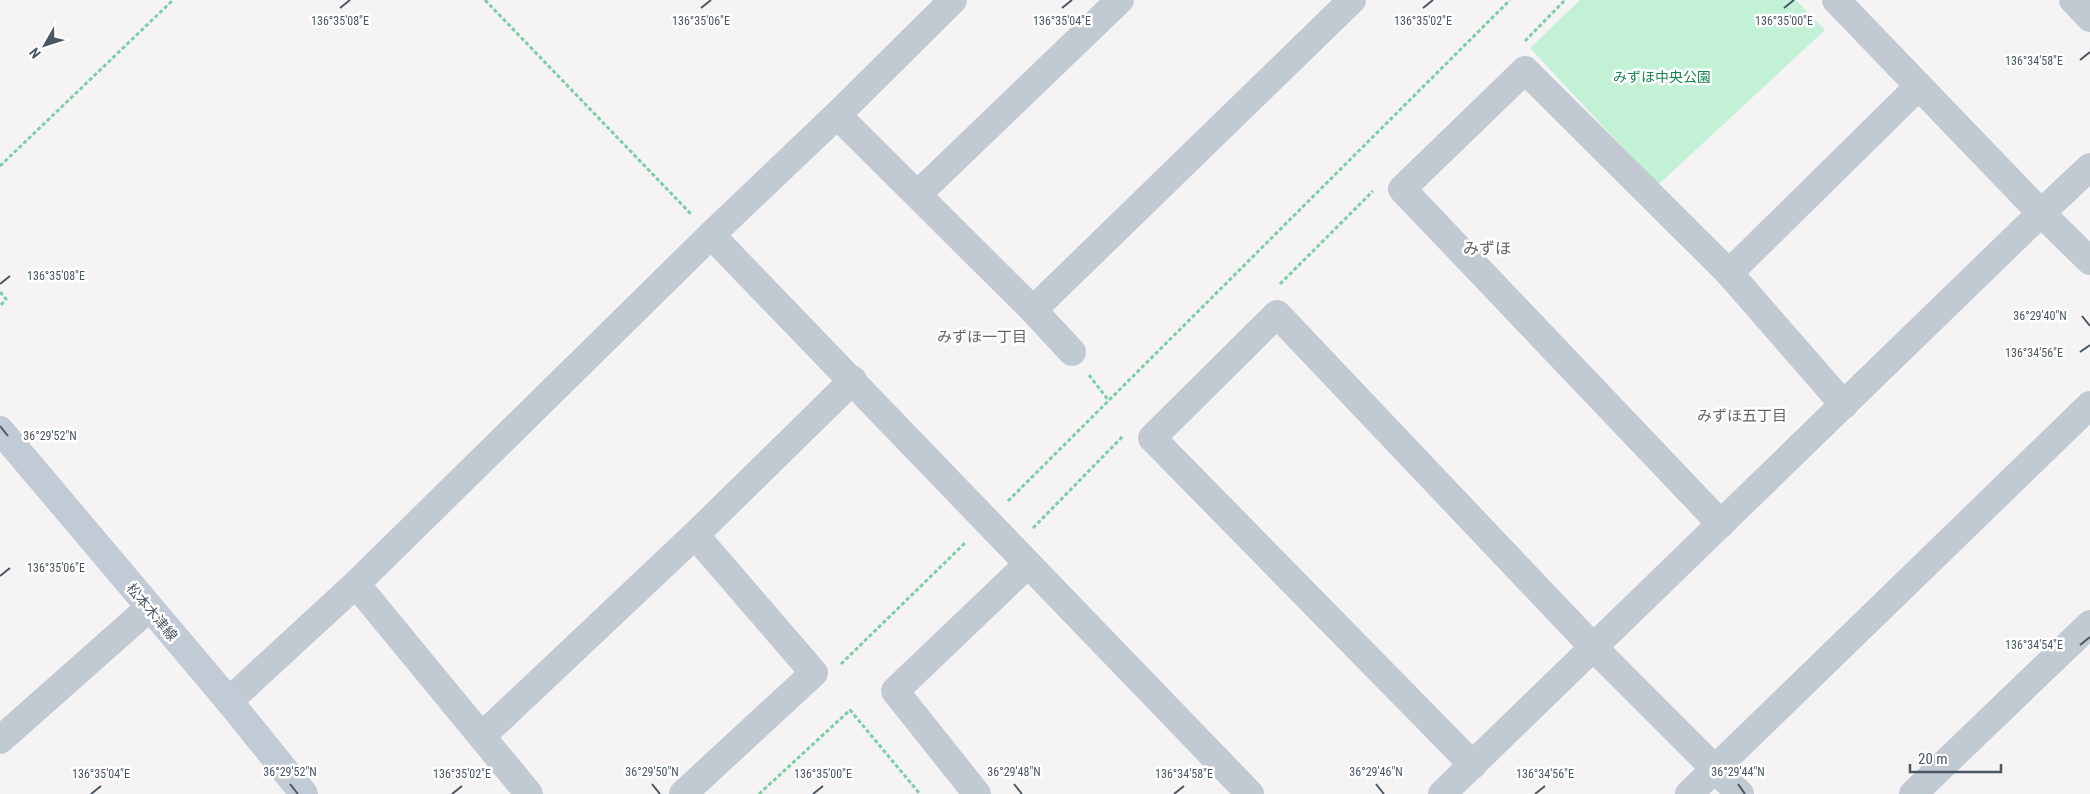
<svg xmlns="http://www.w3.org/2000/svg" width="2090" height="794" viewBox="0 0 2090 794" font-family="'Roboto Condensed','Noto Sans JP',sans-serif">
  <rect width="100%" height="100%" fill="#f5f3f3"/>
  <path fill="#c3f1d5" d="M 1580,0 L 1796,0 L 1825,30 L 1658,185 L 1530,48 Z"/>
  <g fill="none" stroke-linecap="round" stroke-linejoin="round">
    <g stroke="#7ad0a6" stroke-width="3" stroke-dasharray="4 2.5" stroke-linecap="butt">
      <path d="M 485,0 L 691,214"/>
      <path d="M 1525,41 L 1565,0"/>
      <path d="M 0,166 L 173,0"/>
      <path d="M 1280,284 L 1373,191"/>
      <path d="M 0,292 L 6,299 L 0,306"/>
      <path d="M 1089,375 L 1109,401"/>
      <path d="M 1008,501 L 1510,0"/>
      <path d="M 1033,528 L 1123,436"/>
      <path d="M 841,664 L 966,542"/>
      <path d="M 759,794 L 850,710 L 920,794"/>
    </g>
    <g stroke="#c1cad2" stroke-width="28">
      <path d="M 2073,0 L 2090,18"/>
      <path d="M 837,115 L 1033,310 L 1072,352"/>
      <path d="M 918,194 L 1120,0"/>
      <path d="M 711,235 L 1250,794"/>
      <path d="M 1729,273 L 1919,86"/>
      <path d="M 1033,310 L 1352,0"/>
      <path d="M 1721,524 L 1402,189 L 1525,70 L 1729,273 L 1844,405"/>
      <path d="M 356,584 L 529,794"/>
      <path d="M 482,736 L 695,535 L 853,380"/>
      <path d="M 0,740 L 149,608"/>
      <path d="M 1473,765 L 1152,438 L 1277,314 L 1594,648 L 1740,794"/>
      <path d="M 683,794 L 814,673 L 695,535"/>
      <path d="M 977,794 L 895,691 L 1028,564"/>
      <path d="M 1442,794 L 2041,213 L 2090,167"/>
      <path d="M 1689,794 L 2090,405"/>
      <path d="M 1913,794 L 2090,624"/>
    </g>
    <g stroke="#c1cad2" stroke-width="28">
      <path d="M 1836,0 L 2041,213 L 2090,261"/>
      <path d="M 229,701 L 356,584 L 711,235 L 837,115 L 953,0"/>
    </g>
    <path stroke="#c1cbd6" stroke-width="28" d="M 0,430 L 229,701 L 304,794"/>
  </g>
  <path fill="none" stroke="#4a5661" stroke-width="2" d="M 340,8 L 350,0M 701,8 L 711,0M 1062,8 L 1072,0M 1423,8 L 1433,0M 1784,8 L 1794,0M 2080,60 L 2090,52M 0,284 L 10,276M 2082,316 L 2090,326M 2080,352 L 2090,345M 0,426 L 8,436M 0,576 L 10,568M 2080,645 L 2090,637M 290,784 L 298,794M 652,784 L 660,794M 1014,784 L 1022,794M 1376,784 L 1384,794M 1738,784 L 1745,794M 91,794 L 101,786M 452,794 L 462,786M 813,794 L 823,786M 1174,794 L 1184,786M 1535,794 L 1545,786"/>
  <g text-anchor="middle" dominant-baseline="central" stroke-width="5" stroke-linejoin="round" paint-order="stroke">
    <g font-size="14" fill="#17864f" stroke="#fff">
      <text x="1662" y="77">みずほ中央公園</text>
    </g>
    <g font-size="14" fill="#4a5661" stroke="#fff">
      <text transform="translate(152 612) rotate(50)">松本木津線</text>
    </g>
    <g font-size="15" fill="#5f6368" stroke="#fff">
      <text x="982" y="337">みずほ一丁目</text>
      <text x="1742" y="416">みずほ五丁目</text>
    </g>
    <g font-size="16" fill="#5f6368" stroke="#fff">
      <text x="1487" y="248">みずほ</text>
    </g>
  </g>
  <g font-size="12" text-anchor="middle" fill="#4a5661" stroke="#fff" stroke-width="5" stroke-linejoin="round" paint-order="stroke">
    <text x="340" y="25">136°35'08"E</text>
    <text x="701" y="25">136°35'06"E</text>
    <text x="1062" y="25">136°35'04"E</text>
    <text x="1423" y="25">136°35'02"E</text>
    <text x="1784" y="25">136°35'00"E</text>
    <text x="2034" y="65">136°34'58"E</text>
    <text x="56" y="280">136°35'08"E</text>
    <text x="2040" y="320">36°29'40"N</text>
    <text x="2034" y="357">136°34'56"E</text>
    <text x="50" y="440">36°29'52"N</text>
    <text x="56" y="572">136°35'06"E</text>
    <text x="2034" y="649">136°34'54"E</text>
    <text x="290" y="776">36°29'52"N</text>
    <text x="652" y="776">36°29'50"N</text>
    <text x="1014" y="776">36°29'48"N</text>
    <text x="1376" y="776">36°29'46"N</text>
    <text x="1738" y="776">36°29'44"N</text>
    <text x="101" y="778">136°35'04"E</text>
    <text x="462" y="778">136°35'02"E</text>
    <text x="823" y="778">136°35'00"E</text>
    <text x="1184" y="778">136°34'58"E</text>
    <text x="1545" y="778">136°34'56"E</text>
  </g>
  <g transform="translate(45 45) rotate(231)" stroke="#ffffff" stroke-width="4" paint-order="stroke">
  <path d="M0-4L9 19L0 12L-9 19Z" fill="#4a5661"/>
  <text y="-8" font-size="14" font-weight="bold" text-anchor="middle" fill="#4a5661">N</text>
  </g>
  <path d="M1910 764v8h91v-8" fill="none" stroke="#4a5661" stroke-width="2.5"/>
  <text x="1918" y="764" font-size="15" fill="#4a5661" stroke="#ffffff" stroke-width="4" paint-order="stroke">20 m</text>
</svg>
